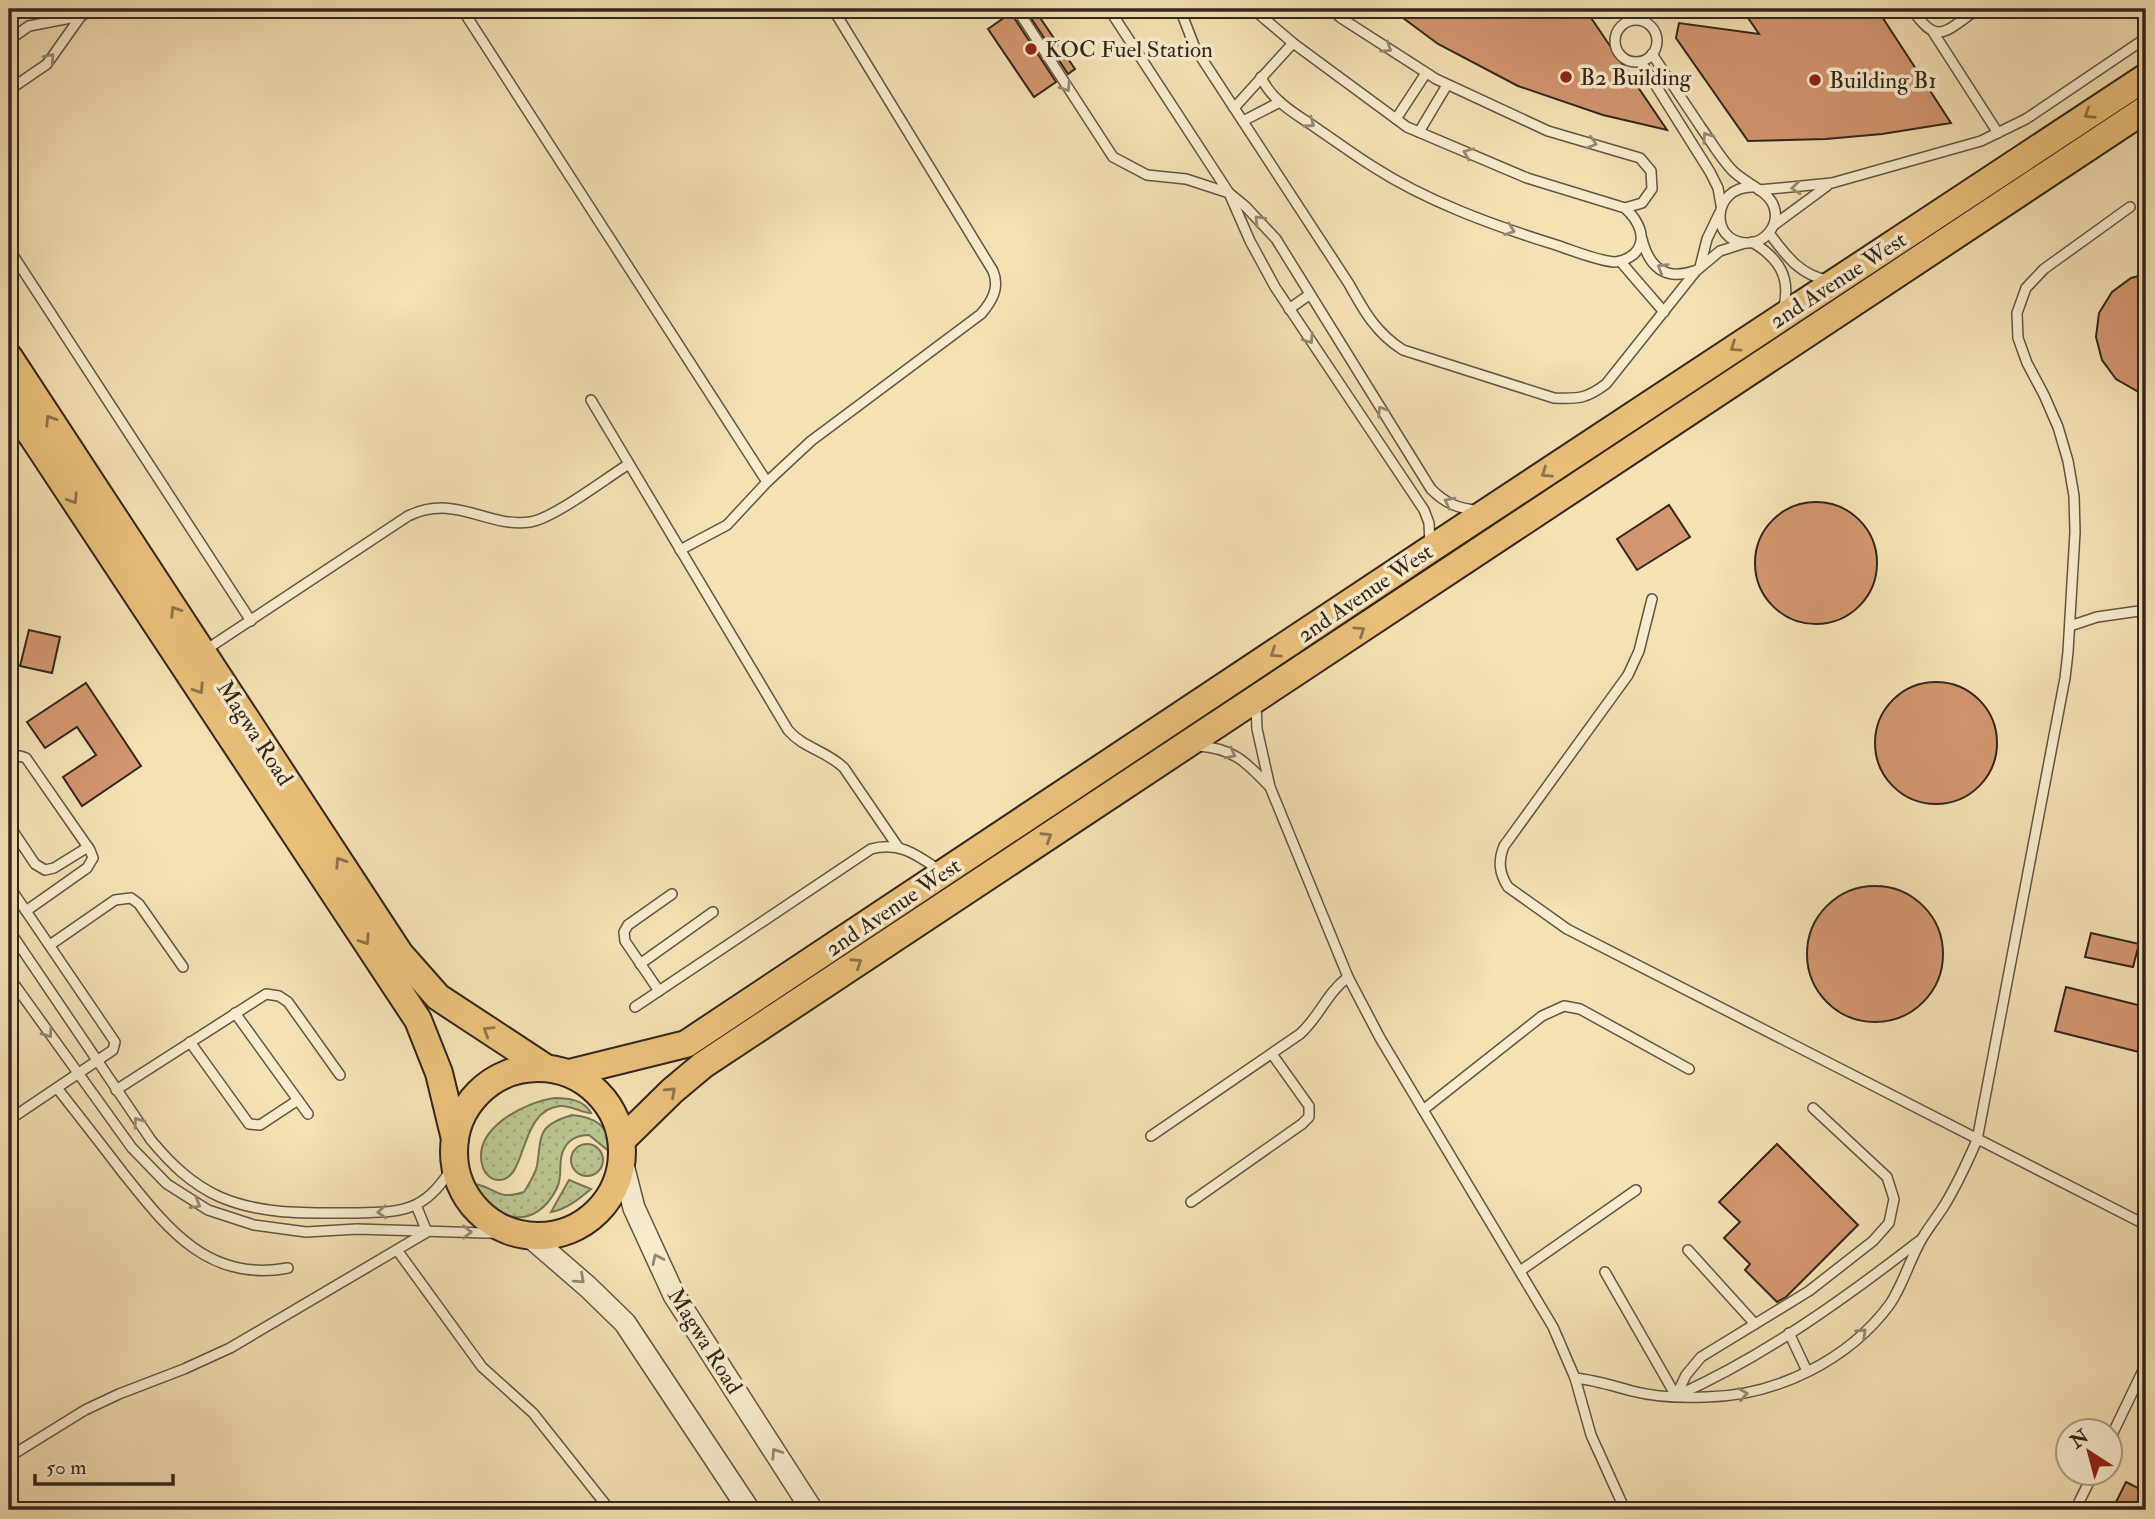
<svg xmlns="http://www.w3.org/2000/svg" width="2155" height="1519" viewBox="0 0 2155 1519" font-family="'IM FELL Double Pica',serif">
  <defs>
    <pattern id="grass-dots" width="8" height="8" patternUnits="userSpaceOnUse" patternTransform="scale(1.75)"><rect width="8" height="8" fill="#bac38e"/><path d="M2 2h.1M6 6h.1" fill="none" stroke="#a0a77a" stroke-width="1.8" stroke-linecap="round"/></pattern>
  </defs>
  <rect width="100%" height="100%" fill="#f4e1b4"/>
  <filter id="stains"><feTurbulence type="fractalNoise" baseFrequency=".00286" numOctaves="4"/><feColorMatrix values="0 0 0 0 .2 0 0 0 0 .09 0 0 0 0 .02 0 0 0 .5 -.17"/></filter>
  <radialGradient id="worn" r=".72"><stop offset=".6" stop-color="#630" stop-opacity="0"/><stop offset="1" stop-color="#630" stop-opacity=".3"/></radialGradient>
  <g fill="url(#grass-dots)" stroke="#767456" stroke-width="2">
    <path d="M 555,1098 C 569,1098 584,1100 591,1113 C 581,1113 571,1105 560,1106 C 518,1110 528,1180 499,1180 C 491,1180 485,1174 483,1168 C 470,1129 525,1102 555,1098 Z"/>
    <path d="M 572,1115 C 596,1117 611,1127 611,1153 L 589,1135 C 578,1135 568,1139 563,1151 C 558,1161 563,1176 557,1188 C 535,1232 495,1223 475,1184 C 497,1188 497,1201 524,1192 C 528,1185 535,1175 537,1166 C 542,1135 536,1126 572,1115 Z"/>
    <circle cx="587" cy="1160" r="16"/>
    <path d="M 569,1180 L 591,1189 C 579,1199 567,1209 551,1212 Z"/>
  </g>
  <g fill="#d3966f" stroke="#33261d" stroke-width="2">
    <path d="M 1025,9 L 1034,9 L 1075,69 L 1068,74 Z"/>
    <path d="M 1391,9 L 1585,9 L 1667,130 L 1603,115 L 1518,86 L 1438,44 Z"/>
    <path d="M 1742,9 L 1877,9 L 1951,123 L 1882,134 L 1826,139 L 1748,141 L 1676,38 L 1679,23 L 1759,34 Z"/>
    <path d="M 1011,13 L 1056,82 L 1034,97 L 988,29 Z"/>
    <path d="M 2146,274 L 2146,393 L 2137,391 L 2116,379 L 2102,360 L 2096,337 L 2099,313 L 2112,292 L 2131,278 Z"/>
    <circle cx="1816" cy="563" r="61"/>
    <path d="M 1669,505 L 1690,537 L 1637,570 L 1617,539 Z"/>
    <path d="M 29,630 L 60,637 L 52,673 L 20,666 Z"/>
    <circle cx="1936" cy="743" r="61"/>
    <path d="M 86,683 L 141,766 L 82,806 L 63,777 L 96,755 L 77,727 L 45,748 L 27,722 Z"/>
    <circle cx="1875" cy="954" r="68"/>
    <path d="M 2091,933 L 2139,944 L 2133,967 L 2085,957 Z"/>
    <path d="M 2066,987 L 2146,1007 L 2146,1041 L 2143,1053 L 2055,1031 Z"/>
    <path d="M 1777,1144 L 1858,1225 L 1786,1297 L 1777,1302 L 1745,1270 L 1750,1264 L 1724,1238 L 1740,1222 L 1719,1202 Z"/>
    <path d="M 2126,1482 L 2146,1492 L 2146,1510 L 2112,1510 Z"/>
  </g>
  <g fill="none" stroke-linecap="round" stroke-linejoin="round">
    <defs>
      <g id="service">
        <path d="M 462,9 L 767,482"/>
        <path d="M 1017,9 L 1113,157 L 1147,175 L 1186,179 L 1229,193 L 1246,207 L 1276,239 L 1431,489 C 1445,503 1458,509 1478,510"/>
        <path d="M 1109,9 L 1229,193 L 1250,241 L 1275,287 L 1424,510 L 1429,523 L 1430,545"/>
        <path d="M 1180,9 L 1195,48 L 1349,284 C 1364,311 1376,333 1403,350 L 1554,398 C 1578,399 1586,399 1606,384 L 1696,271 L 1720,251 L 1745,243"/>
        <path d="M 1253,9 L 1293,43 L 1407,127 L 1527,178 L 1625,208 C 1638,220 1649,239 1634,254 C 1629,258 1621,262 1614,262 C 1594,260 1572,250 1553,244 C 1492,225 1426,201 1372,166 C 1354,155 1337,142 1319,130 C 1298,115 1272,102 1261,77"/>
        <path d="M 1331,9 L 1341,18 L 1436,79 L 1548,131 L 1640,158 L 1651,171 L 1652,189 L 1642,203 L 1625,208"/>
        <path d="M 1912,9 C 1938,48 1946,30 1978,9"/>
        <circle cx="1636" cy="41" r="21"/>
        <path d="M 1933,32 L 1998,133"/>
        <path d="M 9,40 L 29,26 L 81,16 L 93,9"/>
        <path d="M 1652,54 C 1668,78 1684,102 1700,126 C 1710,140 1719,156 1731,169 C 1743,183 1769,190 1774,207 C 1780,225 1765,244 1746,243 C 1709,241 1712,187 1752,187"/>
        <path d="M 1641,62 L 1710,172 L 1718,188 L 1721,205"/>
        <path d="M 9,90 L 47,64 L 81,16"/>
        <path d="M 1234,108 L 1293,43"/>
        <path d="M 1396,119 L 1426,73"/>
        <path d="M 1243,121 L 1280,102"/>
        <path d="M 1419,132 L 1447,85"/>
        <path d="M 1759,190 L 1832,183 L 1981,141 L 2026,119 L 2146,38"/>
        <path d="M 1774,225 L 1827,186"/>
        <path d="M 1769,233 C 1785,254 1800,276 1828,280"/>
        <path d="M 1642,239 C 1649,267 1665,281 1694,271"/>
        <path d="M 1752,242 C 1779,258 1792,278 1783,310"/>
        <path d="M 9,249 L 251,621"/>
        <path d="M 1620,261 L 1664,312"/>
        <path d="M 1700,267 L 1707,239 L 1719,214"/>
        <path d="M 1289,309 L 1309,295"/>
        <path d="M 591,400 L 788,730 C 803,748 827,751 844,768 L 898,847"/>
        <path d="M 680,550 L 727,525 L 767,482 L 811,441 L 981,314 C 992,301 1000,288 993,271 L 833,9"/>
        <path d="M 1652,599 L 1639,651 L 1628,675 L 1504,846 C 1498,861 1499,873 1508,887 L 1567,929 L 2146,1225"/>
        <path d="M 2070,626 L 2097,617 L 2146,610"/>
        <path d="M 204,651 L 408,516 C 456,493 486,528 530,522 C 553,519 606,478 629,464"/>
        <path d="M 1256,703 L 1257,729 L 1270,787 L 1348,977 L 1380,1038 L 1553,1327 L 1575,1378 L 1591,1435 L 1625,1510"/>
        <path d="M 1198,746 C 1233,748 1246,762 1269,786"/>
        <path d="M 9,761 L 20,756 L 26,758 L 90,850 L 93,858 L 87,868 L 26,911"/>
        <path d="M 9,825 L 35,864 L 45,870 L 54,868 L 88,847"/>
        <path d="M 9,886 L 115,1042 L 113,1050 L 9,1120"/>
        <path d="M 9,930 L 151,1140 C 170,1163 191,1184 220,1197 C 262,1215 307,1213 352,1213 C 373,1212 395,1214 415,1205 C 433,1197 444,1180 455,1164"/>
        <path d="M 50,945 L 115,900 L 131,898 L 139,904 L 183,967"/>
        <path d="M 640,964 L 713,912"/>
        <path d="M 9,977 L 132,1148 L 167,1184 L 208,1210 L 254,1225 L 306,1232 L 357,1229 L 522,1234"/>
        <path d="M 659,991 L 625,941 L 624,932 L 628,925 L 672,894"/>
        <path d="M 635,1007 L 871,849 C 899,841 917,855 939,870"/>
        <path d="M 235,1013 L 308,1114"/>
        <path d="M 190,1042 L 249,1124 L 260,1125 L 298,1100"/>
        <path d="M 57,1088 C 79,1116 101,1144 123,1173 C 167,1228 208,1283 288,1268"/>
        <path d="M 116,1090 L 266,994 L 279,996 L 288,1002 L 340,1075"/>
        <path d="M 1423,1110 L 1542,1016 L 1564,1006 L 1580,1009 L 1689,1069"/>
        <path d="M 1151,1136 L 1300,1034 C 1320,1016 1326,994 1348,977"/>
        <path d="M 1191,1202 L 1302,1124 L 1309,1117 L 1309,1106 L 1272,1054"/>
        <path d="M 397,1250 L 482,1367 L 533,1413 L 610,1510"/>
        <path d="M 1688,1250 L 1755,1324"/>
        <path d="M 1520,1271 L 1636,1190"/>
        <path d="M 1605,1272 L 1676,1396"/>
        <path d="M 1789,1333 L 1807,1371"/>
        <path d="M 1575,1378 C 1595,1380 1613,1386 1632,1391 C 1655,1397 1683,1398 1706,1397 C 1776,1396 1849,1360 1890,1304 C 1904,1283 1910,1258 1923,1237 C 1929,1227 1937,1217 1944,1206 C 1957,1185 1967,1163 1977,1140 L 2065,678 L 2068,652 L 2075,532 L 2074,496 L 2068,461 L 2058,427 L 2044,395 L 2027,363 L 2018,338 L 2017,313 L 2026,288 L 2044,269 L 2130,207"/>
        <path d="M 1678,1395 C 1765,1356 1844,1299 1919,1241"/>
        <path d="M 1676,1396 L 1686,1375 L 1701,1357 L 1809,1291 L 1873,1241 L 1889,1223 L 1894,1199 L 1887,1177 L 1813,1108"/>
        <path d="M 2110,1439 L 2146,1364"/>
        <path d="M 9,1457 L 85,1410 L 119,1394 L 184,1369 L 230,1348 L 427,1232 L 416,1205"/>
        <path d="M 2075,1510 L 2093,1474"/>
      </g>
      <g id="tertiary">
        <path d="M 622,1161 L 634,1208 L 674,1295 L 812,1510"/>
        <path d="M 528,1235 L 588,1287 L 625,1323 L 749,1510"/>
      </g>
      <g id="primary">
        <path d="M 9,357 L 400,954 L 438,997 L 546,1068"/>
        <path d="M 9,401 L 418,1020 L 439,1073 L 455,1139"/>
        <circle cx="538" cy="1152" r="84"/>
        <path d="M 569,1073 L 686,1044 L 1429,550 L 2146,77"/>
        <path d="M 622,1140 L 672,1091 L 703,1065 L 2146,109"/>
      </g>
    </defs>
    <use href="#service" stroke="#635543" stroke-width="12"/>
    <use href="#tertiary" stroke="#635543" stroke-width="24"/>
    <use href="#primary" stroke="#33261d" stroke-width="30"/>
    <use href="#service" stroke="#f8ecce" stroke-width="9"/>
    <use href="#tertiary" stroke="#f8ecce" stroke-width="21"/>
    <use href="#primary" stroke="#eac07a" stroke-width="26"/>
  </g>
  <defs><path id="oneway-chevron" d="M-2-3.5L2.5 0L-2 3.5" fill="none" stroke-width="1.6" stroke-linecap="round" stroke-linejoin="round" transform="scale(1.75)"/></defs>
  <g stroke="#968976">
    <use href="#oneway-chevron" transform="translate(1387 48) rotate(33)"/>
    <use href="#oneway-chevron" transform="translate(50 58) rotate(-49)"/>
    <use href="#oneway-chevron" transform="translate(1066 87) rotate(57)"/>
    <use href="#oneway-chevron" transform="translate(1310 123) rotate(35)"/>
    <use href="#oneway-chevron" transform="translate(1707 137) rotate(-124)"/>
    <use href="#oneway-chevron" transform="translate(1592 143) rotate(16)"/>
    <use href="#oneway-chevron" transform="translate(1468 153) rotate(-157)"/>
    <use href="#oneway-chevron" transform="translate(1796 188) rotate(175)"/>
    <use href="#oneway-chevron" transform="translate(1259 220) rotate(-134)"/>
    <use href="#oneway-chevron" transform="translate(1510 230) rotate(20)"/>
    <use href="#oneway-chevron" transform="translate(1662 268) rotate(-149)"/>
    <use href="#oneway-chevron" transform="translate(1309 339) rotate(56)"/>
    <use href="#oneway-chevron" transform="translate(1382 411) rotate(-122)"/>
    <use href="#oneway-chevron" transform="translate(1449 502) rotate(-153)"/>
    <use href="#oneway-chevron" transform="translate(1231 754) rotate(27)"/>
    <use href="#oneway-chevron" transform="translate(48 1033) rotate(55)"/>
    <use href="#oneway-chevron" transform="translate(138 1122) rotate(-125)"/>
    <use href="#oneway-chevron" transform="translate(196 1204) rotate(30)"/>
    <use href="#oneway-chevron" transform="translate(382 1212) rotate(177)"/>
    <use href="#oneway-chevron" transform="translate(467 1232) rotate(-1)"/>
    <use href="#oneway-chevron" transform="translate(657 1259) rotate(-116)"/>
    <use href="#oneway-chevron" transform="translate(580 1279) rotate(42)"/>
    <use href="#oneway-chevron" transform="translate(1862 1333) rotate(-43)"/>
    <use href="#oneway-chevron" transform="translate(1743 1394) rotate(-10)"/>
    <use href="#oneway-chevron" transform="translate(776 1453) rotate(-123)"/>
  </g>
  <g stroke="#8e734c">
    <use href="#oneway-chevron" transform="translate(2089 114) rotate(147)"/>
    <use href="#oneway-chevron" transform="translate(1735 347) rotate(146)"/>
    <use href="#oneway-chevron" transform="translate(50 420) rotate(-123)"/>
    <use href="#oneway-chevron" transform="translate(1546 473) rotate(146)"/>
    <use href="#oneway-chevron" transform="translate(73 499) rotate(57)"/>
    <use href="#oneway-chevron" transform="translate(175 611) rotate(-123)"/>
    <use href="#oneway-chevron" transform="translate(1360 631) rotate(-34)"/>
    <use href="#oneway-chevron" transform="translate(1275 653) rotate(146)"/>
    <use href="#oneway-chevron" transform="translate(199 689) rotate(57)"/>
    <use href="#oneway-chevron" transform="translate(1047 837) rotate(-33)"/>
    <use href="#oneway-chevron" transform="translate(340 862) rotate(-123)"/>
    <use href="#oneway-chevron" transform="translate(365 940) rotate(56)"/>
    <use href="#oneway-chevron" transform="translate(857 963) rotate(-33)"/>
    <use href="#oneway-chevron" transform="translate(488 1031) rotate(-148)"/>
    <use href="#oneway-chevron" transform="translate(671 1092) rotate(-43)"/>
  </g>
  <g fill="#8f2418" stroke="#f8ecce" stroke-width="2.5">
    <circle cx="1031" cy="49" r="7"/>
    <circle cx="1566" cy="77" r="7"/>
    <circle cx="1815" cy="80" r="7"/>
  </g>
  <g text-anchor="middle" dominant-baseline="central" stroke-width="7" stroke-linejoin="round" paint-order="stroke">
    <g font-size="23" fill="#33261d" stroke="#f8ecce" text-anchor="start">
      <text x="1045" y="49">KOC Fuel Station</text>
      <text x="1580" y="77">B2 Building</text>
      <text x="1829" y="80">Building B1</text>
    </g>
    <g font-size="23" fill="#33261d" stroke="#f8ecce">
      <text transform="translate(1838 280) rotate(-33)">2nd Avenue West</text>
      <text transform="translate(1365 593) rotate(-34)">2nd Avenue West</text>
      <text transform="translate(255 733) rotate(57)">Magwa Road</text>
      <text transform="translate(893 907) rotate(-34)">2nd Avenue West</text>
      <text transform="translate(705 1341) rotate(58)">Magwa Road</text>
    </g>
  </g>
  <rect width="2155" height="1519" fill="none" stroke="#f4e1b4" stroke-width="35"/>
  <rect x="10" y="10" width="2134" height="1498" fill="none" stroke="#33261d" stroke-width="3.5"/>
  <rect x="18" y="18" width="2120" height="1484" fill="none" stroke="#33261d" stroke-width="2"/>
  <g transform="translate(2089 1452) rotate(324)"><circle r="33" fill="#f8ecce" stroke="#a99d87" stroke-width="2"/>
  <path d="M0-5L12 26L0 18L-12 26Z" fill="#8f2418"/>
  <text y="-10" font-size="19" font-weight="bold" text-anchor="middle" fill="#33261d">N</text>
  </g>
  <path d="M35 1474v10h138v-10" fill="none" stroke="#33261d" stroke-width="3.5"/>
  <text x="46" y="1474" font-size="21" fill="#33261d" stroke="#f8ecce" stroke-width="5" paint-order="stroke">50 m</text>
  <rect width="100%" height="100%" filter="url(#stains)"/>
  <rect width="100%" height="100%" fill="url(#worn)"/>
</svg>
